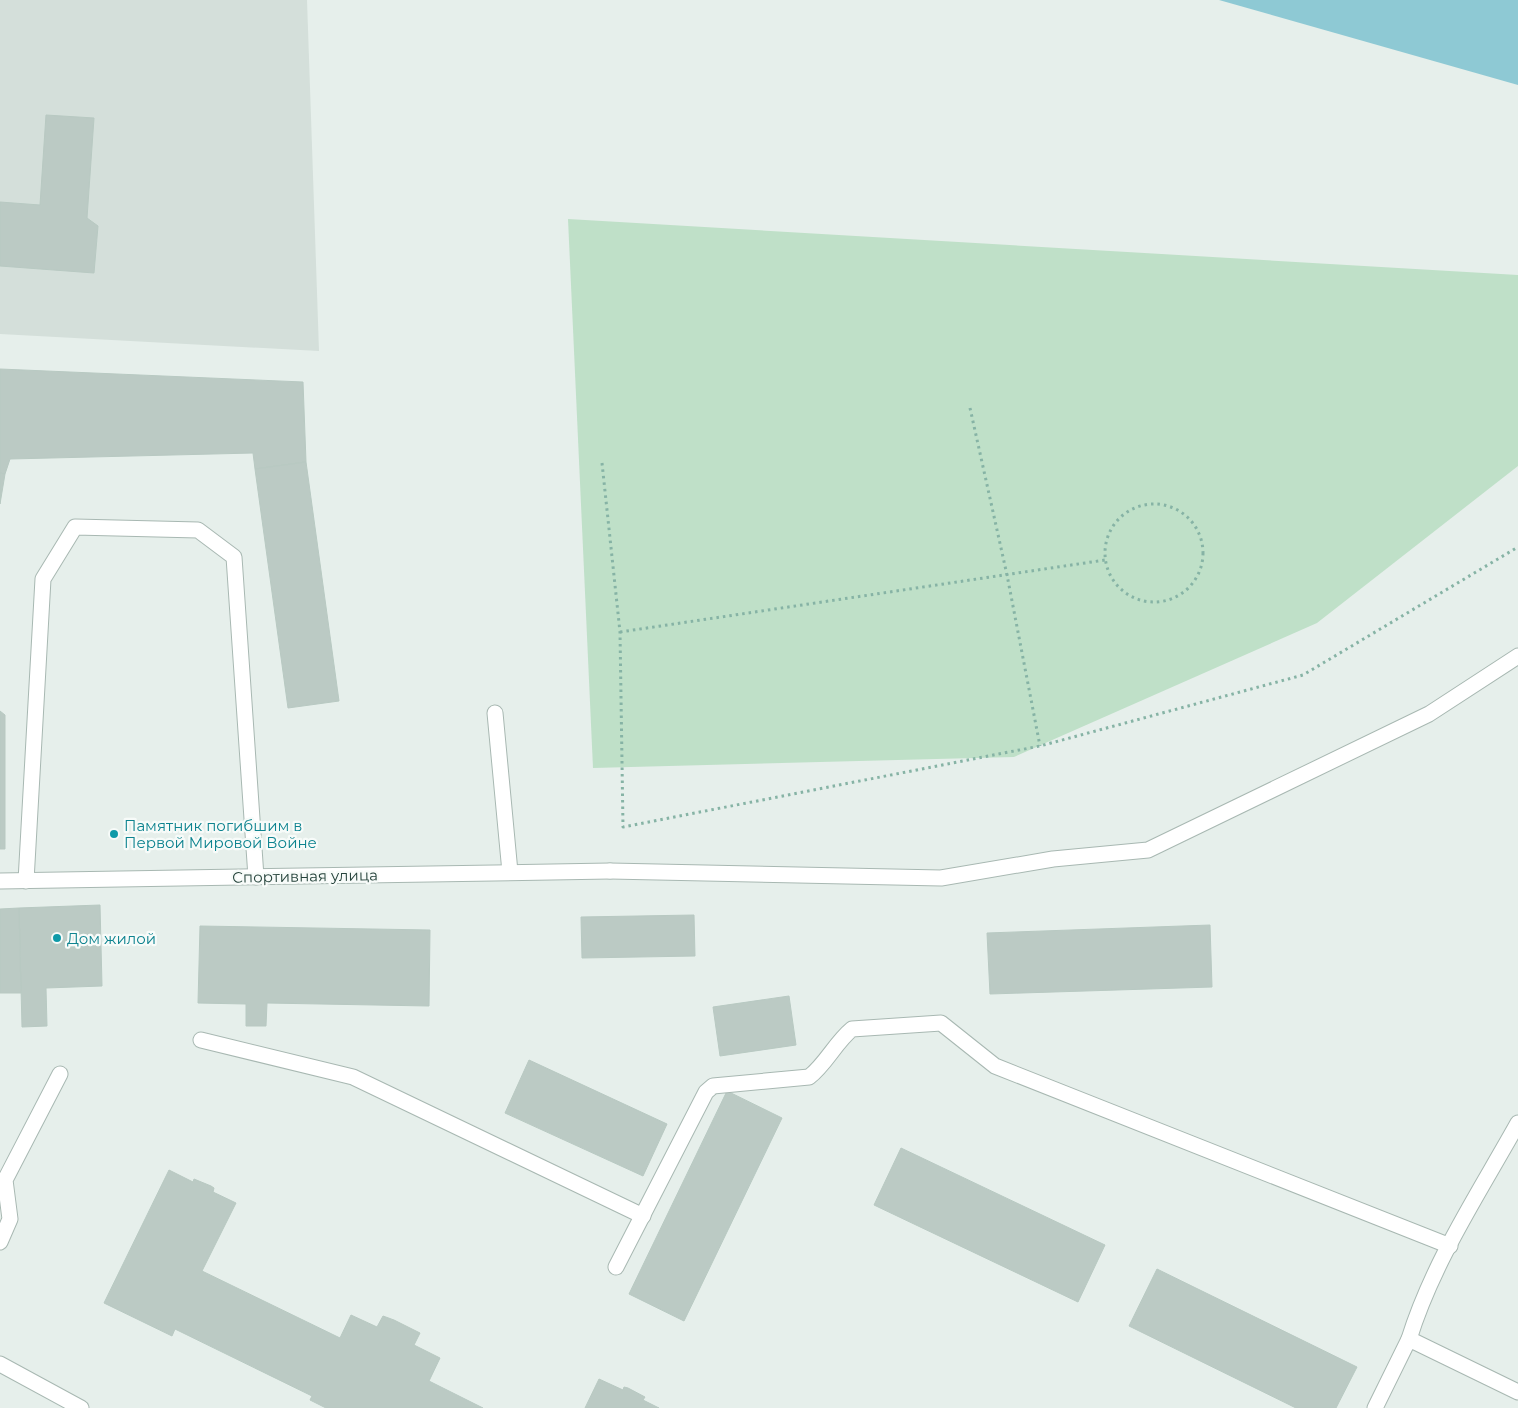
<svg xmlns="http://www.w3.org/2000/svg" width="1518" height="1408" viewBox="0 0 1518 1408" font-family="Montserrat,sans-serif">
  <rect width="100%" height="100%" fill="#e6efeb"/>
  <path fill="#d4dfda" d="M 0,0 L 307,0 L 319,351 L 0,334 Z"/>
  <path fill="#bfe0c8" d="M 568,219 L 1518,275 L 1518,466 L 1317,623 L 1014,757 L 593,768 Z"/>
  <path fill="#8ec9d4" d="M 1219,0 L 1518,0 L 1518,85 Z"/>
  <g fill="#bbcac4" stroke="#b8c9c2">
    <path d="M 46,115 L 94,118 L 87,218 L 98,226 L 94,273 L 0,266 L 0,202 L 40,205 Z"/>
    <path d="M 0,369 L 303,382 L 306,462 L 255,469 L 253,453 L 10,459 L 5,474 L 0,473 Z"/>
    <path d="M 306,462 L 339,701 L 288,708 L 255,469 Z"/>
    <path d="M 0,473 L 5,474 L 0,504 Z"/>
    <path d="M 0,711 L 5,715 L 5,849 L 0,849 Z"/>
    <path d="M 100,905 L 102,986 L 46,988 L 47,1026 L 22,1027 L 19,908 Z"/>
    <path d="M 19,908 L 21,993 L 0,993 L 0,909 Z"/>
    <path d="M 694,915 L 695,956 L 582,958 L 581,917 Z"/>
    <path d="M 1210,925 L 1212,987 L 990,994 L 987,933 Z"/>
    <path d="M 200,926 L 430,930 L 429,1006 L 267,1003 L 266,1026 L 246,1026 L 246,1004 L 198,1003 Z"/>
    <path d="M 789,996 L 796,1045 L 720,1056 L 713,1007 Z"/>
    <path d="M 529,1060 L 667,1124 L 643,1176 L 505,1113 Z"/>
    <path d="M 727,1091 L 782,1118 L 684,1321 L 629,1294 Z"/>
    <path d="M 901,1148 L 1105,1245 L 1078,1302 L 874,1205 Z"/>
    <path d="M 169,1170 L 193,1182 L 194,1179 L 211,1186 L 214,1188 L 213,1192 L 236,1203 L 202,1271 L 340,1338 L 351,1315 L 377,1327 L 383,1316 L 394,1320 L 420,1333 L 414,1345 L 440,1358 L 429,1381 L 483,1408 L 326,1408 L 310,1400 L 312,1396 L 175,1329 L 172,1336 L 104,1303 Z"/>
    <path d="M 1157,1269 L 1357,1367 L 1336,1408 L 1296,1408 L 1129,1326 Z"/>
    <path d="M 599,1379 L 623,1390 L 624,1387 L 628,1388 L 645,1397 L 643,1400 L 659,1408 L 585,1408 Z"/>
  </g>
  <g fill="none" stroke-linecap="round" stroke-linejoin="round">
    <defs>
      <g id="lane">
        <path d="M 495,713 L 510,872"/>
        <path d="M 610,871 L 941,878 L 1053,859 L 1148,850 L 1429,714 L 1518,656"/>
        <path d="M 26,881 L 43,579 L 75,527 L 198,530 L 234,557 L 256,877"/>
        <path d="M 201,1040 L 353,1077 L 643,1216"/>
        <path d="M 0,1242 L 10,1219 L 5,1180 L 60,1074"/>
        <path d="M 616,1267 L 706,1092 L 713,1086 L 809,1077 C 826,1064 835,1043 852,1029 L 941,1023 L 995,1066 L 1450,1246"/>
        <path d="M 1409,1339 C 1433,1262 1479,1193 1518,1123"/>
        <path d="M 1375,1408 L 1409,1339 L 1518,1392"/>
      </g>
      <g id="street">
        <path d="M 0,881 L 610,871"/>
        <path d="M 0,1364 L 81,1408"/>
      </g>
    </defs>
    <use href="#lane" stroke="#a8b8b2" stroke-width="17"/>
    <use href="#street" stroke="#a8b8b2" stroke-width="17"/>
    <g stroke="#86b3a5" stroke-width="3" stroke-dasharray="2.5 4" stroke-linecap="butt">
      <path d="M 970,408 L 1007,575 L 1040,746"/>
      <path d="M 602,463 L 620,632 L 623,827 L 1040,746 L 1303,675 L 1518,547"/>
      <circle cx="1154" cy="553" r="49"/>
      <path d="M 620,632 L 1105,560"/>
    </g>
    <use href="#lane" stroke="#fff" stroke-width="15"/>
    <use href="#street" stroke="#fff" stroke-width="15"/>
  </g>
  <g fill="#0f9aa8" stroke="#f7fbf9" stroke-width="2">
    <circle cx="114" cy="834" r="5"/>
    <circle cx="57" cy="938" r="5"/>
  </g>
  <g text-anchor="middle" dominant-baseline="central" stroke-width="4.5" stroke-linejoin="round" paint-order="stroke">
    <g font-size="15" fill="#0d838f" stroke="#f7fbf9" text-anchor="start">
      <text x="124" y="825">Памятник погибшим в<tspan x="124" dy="17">Первой Мировой Войне</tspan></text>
      <text x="67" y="938">Дом жилой</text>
    </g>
    <g font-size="15" fill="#24423a" stroke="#f7fbf9">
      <text transform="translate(305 876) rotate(-1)">Спортивная улица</text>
    </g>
  </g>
</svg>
